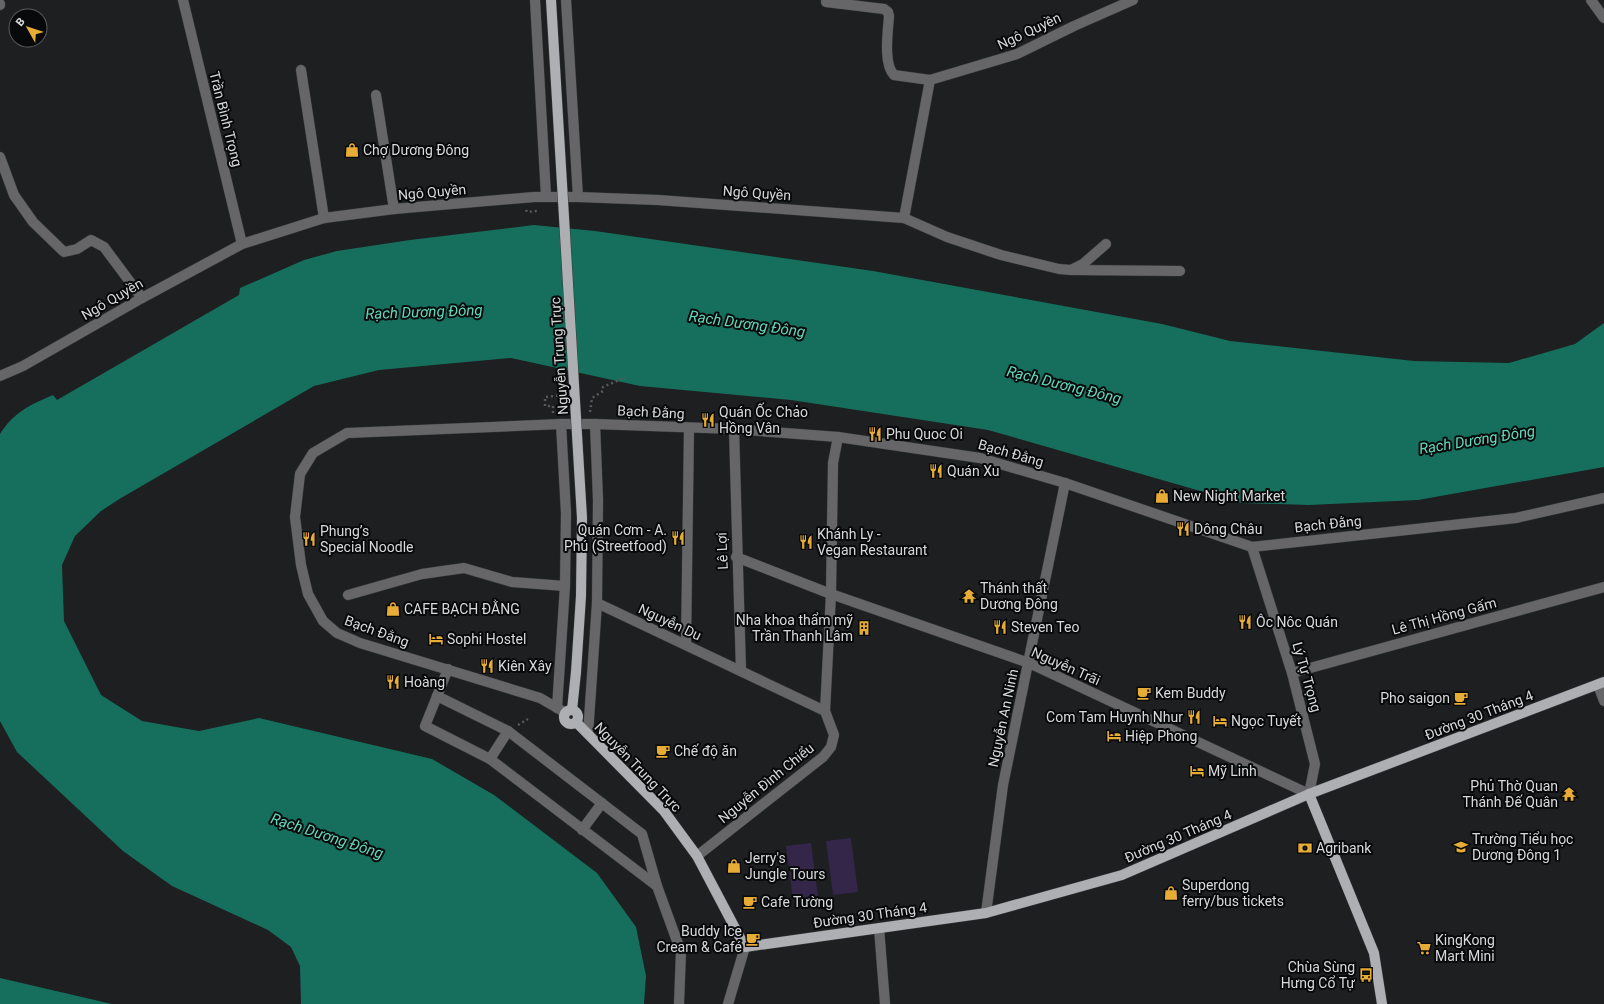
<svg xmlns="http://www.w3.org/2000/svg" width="1604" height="1004" viewBox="0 0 1604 1004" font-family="Roboto,sans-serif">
  <rect width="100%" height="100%" fill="#1d1f21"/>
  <g fill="#342649">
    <path d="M 851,838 L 858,892 L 833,895 L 826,841 Z"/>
    <path d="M 811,843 L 818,896 L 793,900 L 786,846 Z"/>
  </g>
  <g fill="#156f5c">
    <path d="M 534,225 L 595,231 L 873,271 L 1162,324 L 1230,341 L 1414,361 L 1509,363 L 1575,344 L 1604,323 L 1604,467 L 1418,500 L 1309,505 L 1242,503 L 988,430 L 791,400 L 640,386 L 511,358 L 379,370 L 314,386 L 121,498 L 101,511 L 75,536 L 62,565 L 64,621 L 101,695 L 142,721 L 199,731 L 259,718 L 432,759 L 494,795 L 597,873 L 636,927 L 646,976 L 644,1004 L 301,1004 L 300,966 L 291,947 L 268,930 L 172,886 L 123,851 L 17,752 L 0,721 L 0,434 C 13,413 31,404 53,395 L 57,400 L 239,295 L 240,288 L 304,260 L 337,251 L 410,240 Z"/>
    <path d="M 0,978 L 112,1004 L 0,1004 Z"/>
  </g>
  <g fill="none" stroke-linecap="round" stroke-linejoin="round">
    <defs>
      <g id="minor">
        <path d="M 183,0 L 242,244"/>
        <path d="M 535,0 L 546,196"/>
        <path d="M 566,0 L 578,197"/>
        <path d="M 1591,0 L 1604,18"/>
        <path d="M 826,2 L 884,9 L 888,12 L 889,16 C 888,31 883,64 894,75 L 930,80"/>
        <path d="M 0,4 L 0,5"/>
        <path d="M 301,70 L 324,218"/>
        <path d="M 376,95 L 394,209"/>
        <path d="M 0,157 L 14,195 L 33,222 L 64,252 L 77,249 L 91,240 L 104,247 L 142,298"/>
        <path d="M 904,218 L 930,80 L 1017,54 L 1074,26 L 1133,0"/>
        <path d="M 1073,270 L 1180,271"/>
        <path d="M 0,376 L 23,366 L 142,298 L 242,244 L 324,218 L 394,209 L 534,197 L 578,197 L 658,200 L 904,218 L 947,237 L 1001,255 L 1059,269 L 1071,270 L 1083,264 L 1106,244"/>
        <path d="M 734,429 L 741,671"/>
        <path d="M 736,557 L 831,594 L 1029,663 L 1309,794 L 1315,764 L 1292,673 L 1252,547"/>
        <path d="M 348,595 L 422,574 L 464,568 L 512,582 L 565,586"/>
        <path d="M 597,603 L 825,711"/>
        <path d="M 686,645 L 689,428"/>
        <path d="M 448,669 L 425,726 L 490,759 L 657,886 L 681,952 L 679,1004"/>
        <path d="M 1292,673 L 1604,587"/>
        <path d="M 1598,685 L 1604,701"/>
        <path d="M 437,696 L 508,731 L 642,834 L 657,886"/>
        <path d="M 557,708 L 565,586 L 566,513 L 561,424"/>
        <path d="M 566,713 L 540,698 L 360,643 L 337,633 L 323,621 L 308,594 L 301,565 L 295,517 L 300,474 L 313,453 L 347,433 L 561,424 L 595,424 L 734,429 L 838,437 L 980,458 L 1065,483 L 1252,547 L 1516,518 L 1604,498"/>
        <path d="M 588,734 L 597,603 L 598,500 L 595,424"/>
        <path d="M 490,759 L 508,731"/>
        <path d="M 582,830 L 602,803"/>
        <path d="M 697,856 L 823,757 L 831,747 L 834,735 L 825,711 L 831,594 L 833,463 L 838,437"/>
        <path d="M 986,913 L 1003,785 L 1065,483"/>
        <path d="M 879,928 L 885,1004"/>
        <path d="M 728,1004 L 745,947"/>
      </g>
      <g id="major">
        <circle cx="571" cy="717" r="7"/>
        <path d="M 572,710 L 576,672"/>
        <path d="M 576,722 L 664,811 L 697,856 L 745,947 L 986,913 L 1122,875 L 1309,794 L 1604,682"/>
        <path d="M 1309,794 L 1374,953 L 1382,1004"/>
      </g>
    </defs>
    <use href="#minor" stroke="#37393b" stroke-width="11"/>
    <use href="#major" stroke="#37393b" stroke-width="11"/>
    <g stroke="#57595b" stroke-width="2.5" stroke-dasharray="2 3" stroke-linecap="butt">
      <path d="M 526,210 L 527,212 L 538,211"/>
      <path d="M 590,412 L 592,398 L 603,391 L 603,387 L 626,377"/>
      <path d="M 553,413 L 553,406 L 545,406 L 545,397 L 564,395"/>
      <path d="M 518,725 L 528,719"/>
    </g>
    <use href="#minor" stroke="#666668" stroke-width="10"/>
    <use href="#major" stroke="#aeafb2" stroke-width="10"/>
    <defs>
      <path id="major-bridge" d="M 551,0 L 582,518 L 581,596 L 576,672"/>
    </defs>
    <use href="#major-bridge" stroke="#37393b" stroke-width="11" stroke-linecap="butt"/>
    <use href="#major-bridge" stroke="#aeafb2" stroke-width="10"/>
  </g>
  <defs>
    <symbol id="shop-bare" viewBox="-9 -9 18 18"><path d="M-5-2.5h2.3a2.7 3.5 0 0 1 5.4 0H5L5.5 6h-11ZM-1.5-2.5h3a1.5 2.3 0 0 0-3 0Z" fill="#e7ac36" stroke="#08090a" stroke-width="2.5" paint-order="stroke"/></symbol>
    <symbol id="restaurant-bare" viewBox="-9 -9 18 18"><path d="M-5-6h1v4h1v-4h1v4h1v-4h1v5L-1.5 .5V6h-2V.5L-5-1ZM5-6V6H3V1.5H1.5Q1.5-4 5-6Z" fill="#e7ac36" stroke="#08090a" stroke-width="2.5" paint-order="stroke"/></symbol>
    <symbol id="temple-bare" viewBox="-9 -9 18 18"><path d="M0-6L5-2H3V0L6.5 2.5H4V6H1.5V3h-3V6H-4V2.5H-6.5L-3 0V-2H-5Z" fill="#e7ac36" stroke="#08090a" stroke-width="2.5" paint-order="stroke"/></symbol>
    <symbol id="building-bare" viewBox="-9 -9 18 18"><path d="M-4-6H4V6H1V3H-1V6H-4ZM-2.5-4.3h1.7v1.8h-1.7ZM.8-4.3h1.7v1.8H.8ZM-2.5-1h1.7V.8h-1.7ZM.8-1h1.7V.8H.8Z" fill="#e7ac36" stroke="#08090a" stroke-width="2.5" paint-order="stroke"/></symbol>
    <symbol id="hotel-bare" viewBox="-9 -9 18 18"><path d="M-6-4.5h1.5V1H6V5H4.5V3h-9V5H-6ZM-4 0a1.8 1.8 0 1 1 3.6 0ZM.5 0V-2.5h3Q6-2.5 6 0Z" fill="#e7ac36" stroke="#08090a" stroke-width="2.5" paint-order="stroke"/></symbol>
    <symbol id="cafe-bare" viewBox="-9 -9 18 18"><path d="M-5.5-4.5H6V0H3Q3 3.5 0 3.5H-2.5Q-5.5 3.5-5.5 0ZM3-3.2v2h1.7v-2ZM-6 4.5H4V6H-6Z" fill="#e7ac36" stroke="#08090a" stroke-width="2.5" paint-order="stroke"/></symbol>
    <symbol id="school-bare" viewBox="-9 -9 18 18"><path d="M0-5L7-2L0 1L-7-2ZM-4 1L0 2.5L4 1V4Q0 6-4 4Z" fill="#e7ac36" stroke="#08090a" stroke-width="2.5" paint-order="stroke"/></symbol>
    <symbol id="bank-bare" viewBox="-9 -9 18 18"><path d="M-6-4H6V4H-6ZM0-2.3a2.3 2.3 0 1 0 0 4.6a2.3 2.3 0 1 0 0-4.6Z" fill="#e7ac36" stroke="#08090a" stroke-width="2.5" paint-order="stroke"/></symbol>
    <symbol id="supermarket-bare" viewBox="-9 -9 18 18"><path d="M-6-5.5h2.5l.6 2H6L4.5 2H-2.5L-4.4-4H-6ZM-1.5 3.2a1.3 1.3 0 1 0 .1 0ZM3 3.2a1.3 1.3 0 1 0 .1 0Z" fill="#e7ac36" stroke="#08090a" stroke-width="2.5" paint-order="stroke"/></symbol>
    <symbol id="bus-bare" viewBox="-9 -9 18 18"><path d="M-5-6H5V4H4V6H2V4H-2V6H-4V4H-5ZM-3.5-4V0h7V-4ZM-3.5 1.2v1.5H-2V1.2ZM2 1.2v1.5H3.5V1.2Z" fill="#e7ac36" stroke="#08090a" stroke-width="2.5" paint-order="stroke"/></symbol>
  </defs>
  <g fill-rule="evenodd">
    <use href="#shop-bare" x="342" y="140" width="20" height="20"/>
    <use href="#restaurant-bare" x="698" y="410" width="20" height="20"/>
    <use href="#restaurant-bare" x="865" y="424" width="20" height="20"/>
    <use href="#restaurant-bare" x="926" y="461" width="20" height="20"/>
    <use href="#shop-bare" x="1152" y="486" width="20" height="20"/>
    <use href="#restaurant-bare" x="1173" y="519" width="20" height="20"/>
    <use href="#restaurant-bare" x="668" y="528" width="20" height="20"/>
    <use href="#restaurant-bare" x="299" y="529" width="20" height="20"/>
    <use href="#restaurant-bare" x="796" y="532" width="20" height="20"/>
    <use href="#temple-bare" x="959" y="586" width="20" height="20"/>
    <use href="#shop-bare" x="383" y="599" width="20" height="20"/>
    <use href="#restaurant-bare" x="1235" y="612" width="20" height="20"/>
    <use href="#restaurant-bare" x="990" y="617" width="20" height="20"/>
    <use href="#building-bare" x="854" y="618" width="20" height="20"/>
    <use href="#hotel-bare" x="426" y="629" width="20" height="20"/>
    <use href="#restaurant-bare" x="477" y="656" width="20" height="20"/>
    <use href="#restaurant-bare" x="383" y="672" width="20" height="20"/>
    <use href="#cafe-bare" x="1134" y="683" width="20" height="20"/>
    <use href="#cafe-bare" x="1451" y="688" width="20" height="20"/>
    <use href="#restaurant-bare" x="1184" y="707" width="20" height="20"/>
    <use href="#hotel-bare" x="1210" y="711" width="20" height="20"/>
    <use href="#hotel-bare" x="1104" y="726" width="20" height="20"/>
    <use href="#cafe-bare" x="653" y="741" width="20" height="20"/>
    <use href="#hotel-bare" x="1187" y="761" width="20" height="20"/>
    <use href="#temple-bare" x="1559" y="784" width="20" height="20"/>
    <use href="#school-bare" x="1451" y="837" width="20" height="20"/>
    <use href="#bank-bare" x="1295" y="838" width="20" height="20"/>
    <use href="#shop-bare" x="724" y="856" width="20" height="20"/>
    <use href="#shop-bare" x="1161" y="883" width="20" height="20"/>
    <use href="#cafe-bare" x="740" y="892" width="20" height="20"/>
    <use href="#cafe-bare" x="743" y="929" width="20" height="20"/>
    <use href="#supermarket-bare" x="1414" y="938" width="20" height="20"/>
    <use href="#bus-bare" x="1356" y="965" width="20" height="20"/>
  </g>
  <g text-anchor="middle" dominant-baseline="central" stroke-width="4" stroke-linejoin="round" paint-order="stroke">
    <g font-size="14" fill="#d7d9da" stroke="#08090a">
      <text transform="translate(1029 31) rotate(-25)">Ngô Quyền</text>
      <text transform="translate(226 119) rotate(76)">Trần Bình Trọng</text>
      <text transform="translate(432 192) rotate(-5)">Ngô Quyền</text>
      <text transform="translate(757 193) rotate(4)">Ngô Quyền</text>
      <text transform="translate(112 299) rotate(-30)">Ngô Quyền</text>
      <text transform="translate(559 356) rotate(-94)">Nguyễn Trung Trực</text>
      <text transform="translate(651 412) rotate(3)">Bạch Đằng</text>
      <text transform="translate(1011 453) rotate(16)">Bạch Đằng</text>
      <text transform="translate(1328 524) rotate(-6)">Bạch Đằng</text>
      <text transform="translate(722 551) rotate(-92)">Lê Lợi</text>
      <text transform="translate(1444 616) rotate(-15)">Lê Thị Hồng Gấm</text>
      <text transform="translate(670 622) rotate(25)">Nguyễn Du</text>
      <text transform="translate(377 631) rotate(20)">Bạch Đằng</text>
      <text transform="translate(1066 666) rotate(24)">Nguyễn Trãi</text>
      <text transform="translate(1307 677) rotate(74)">Lý Tự Trọng</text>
      <text transform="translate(1479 715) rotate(-21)">Đường 30 Tháng 4</text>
      <text transform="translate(1003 718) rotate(-78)">Nguyễn An Ninh</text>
      <text transform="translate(638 767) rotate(46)">Nguyễn Trung Trực</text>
      <text transform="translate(766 783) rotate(-39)">Nguyễn Đình Chiểu</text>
      <text transform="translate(1178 836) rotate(-23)">Đường 30 Tháng 4</text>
      <text transform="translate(870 915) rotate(-8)">Đường 30 Tháng 4</text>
    </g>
    <g font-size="14" fill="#d7d9da" stroke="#08090a" text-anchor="start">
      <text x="363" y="150">Chợ Dương Đông</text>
      <text x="719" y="412">Quán Ốc Chảo<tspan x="719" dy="16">Hồng Vân</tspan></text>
      <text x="886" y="434">Phu Quoc Oi</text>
      <text x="947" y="471">Quán Xu</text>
      <text x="1173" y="496">New Night Market</text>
      <text x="1194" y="529">Dông Châu</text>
      <text x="667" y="530" text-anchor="end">Quán Cơm - A.<tspan x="667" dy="16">Phú (Streetfood)</tspan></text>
      <text x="320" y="531">Phung’s<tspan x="320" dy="16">Special Noodle</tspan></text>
      <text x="817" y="534">Khánh Ly -<tspan x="817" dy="16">Vegan Restaurant</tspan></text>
      <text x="980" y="588">Thánh thất<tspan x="980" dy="16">Dương Đông</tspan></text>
      <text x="404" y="609">CAFE BẠCH ĐẰNG</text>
      <text x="853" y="620" text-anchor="end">Nha khoa thẩm mỹ<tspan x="853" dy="16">Trần Thanh Lâm</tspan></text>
      <text x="1256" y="622">Ôc Nôc Quán</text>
      <text x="1011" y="627">Steven Teo</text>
      <text x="447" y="639">Sophi Hostel</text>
      <text x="498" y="666">Kiên Xây</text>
      <text x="404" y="682">Hoàng</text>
      <text x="1155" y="693">Kem Buddy</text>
      <text x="1450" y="698" text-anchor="end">Pho saigon</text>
      <text x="1183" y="717" text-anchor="end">Com Tam Huynh Nhur</text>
      <text x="1231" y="721">Ngọc Tuyết</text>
      <text x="1125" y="736">Hiệp Phong</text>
      <text x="674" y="751">Chế độ ăn</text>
      <text x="1208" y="771">Mỹ Linh</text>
      <text x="1558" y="786" text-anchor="end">Phủ Thờ Quan<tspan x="1558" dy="16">Thánh Đế Quân</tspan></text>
      <text x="1472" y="839">Trường Tiểu học<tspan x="1472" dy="16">Dương Đông 1</tspan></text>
      <text x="1316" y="848">Agribank</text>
      <text x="745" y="858">Jerry's<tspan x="745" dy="16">Jungle Tours</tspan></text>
      <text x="1182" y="885">Superdong<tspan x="1182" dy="16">ferry/bus tickets</tspan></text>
      <text x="761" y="902">Cafe Tường</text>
      <text x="742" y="931" text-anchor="end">Buddy Ice<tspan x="742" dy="16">Cream &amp; Café</tspan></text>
      <text x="1435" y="940">KingKong<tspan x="1435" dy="16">Mart Mini</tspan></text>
      <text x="1355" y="967" text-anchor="end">Chùa Sùng<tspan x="1355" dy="16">Hưng Cổ Tự</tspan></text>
    </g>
    <g font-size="15" font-style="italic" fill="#63d9bc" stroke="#08090a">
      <text transform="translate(424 312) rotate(-2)">Rạch Dương Đông</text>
      <text transform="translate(747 324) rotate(8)">Rạch Dương Đông</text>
      <text transform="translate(1064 385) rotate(14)">Rạch Dương Đông</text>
      <text transform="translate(1477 440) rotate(-9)">Rạch Dương Đông</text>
      <text transform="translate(327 836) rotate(18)">Rạch Dương Đông</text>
    </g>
  </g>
  <g transform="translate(28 28) rotate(309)"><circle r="19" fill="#08090a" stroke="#5b5c5d"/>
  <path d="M0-3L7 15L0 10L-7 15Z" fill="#e7ac36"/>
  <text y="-6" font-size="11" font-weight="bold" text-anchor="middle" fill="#d7d9da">B</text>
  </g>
</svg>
